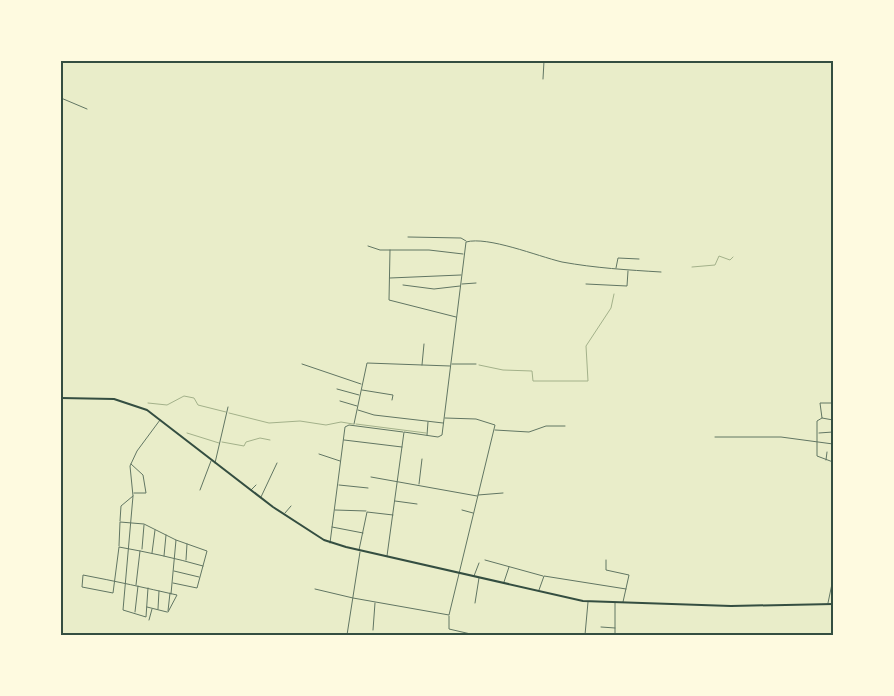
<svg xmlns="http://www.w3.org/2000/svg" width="894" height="696" viewBox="0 0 894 696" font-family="Spectral,serif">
  <rect width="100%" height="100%" fill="#e9edc9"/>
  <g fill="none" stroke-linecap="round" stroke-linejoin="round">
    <g stroke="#a3b18a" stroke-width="1">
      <path d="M 692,267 L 715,265 L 719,256 L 730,260 L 733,257"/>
      <path d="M 479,365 L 503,370 L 532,371 L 533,381 L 588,381 L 586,346 L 611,308 L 614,294"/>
      <path d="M 148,403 L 167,405 L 184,396 L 194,398 L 198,405 L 226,412"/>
      <path d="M 229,413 L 269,423 L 300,421 L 326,425 L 341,422 L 353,424"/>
      <path d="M 356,424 L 426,433"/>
      <path d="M 187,433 L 219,443"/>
      <path d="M 222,442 L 244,446 L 246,442 L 260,438 L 270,440"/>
    </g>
    <g stroke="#617663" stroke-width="1">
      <path d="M 543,79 L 544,61"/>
      <path d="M 61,98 L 87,109"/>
      <path d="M 408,237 L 461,238 L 466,241"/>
      <path d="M 368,246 L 380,250 L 429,250 L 463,254"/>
      <path d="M 390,250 L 389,300 L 456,317"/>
      <path d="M 616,268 L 618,258 L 639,259"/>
      <path d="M 390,278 L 461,275"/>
      <path d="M 462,284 L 476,283"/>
      <path d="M 586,284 L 627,286 L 628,271"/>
      <path d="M 403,285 L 434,289 L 460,286"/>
      <path d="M 302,364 L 361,384"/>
      <path d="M 452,364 L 476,364"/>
      <path d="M 422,365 L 424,344"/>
      <path d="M 337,389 L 359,395"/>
      <path d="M 362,390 L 393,395 L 392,400"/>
      <path d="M 340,401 L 357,406"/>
      <path d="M 833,403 L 820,403 L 822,418 L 833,420"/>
      <path d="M 358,410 L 374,415 L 443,423"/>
      <path d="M 822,418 L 817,421 L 817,456 L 833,462"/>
      <path d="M 354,424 L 367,363 L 450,366"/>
      <path d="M 495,430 L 529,432 L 546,426 L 565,426"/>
      <path d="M 819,433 L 833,432"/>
      <path d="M 427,435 L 428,422"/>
      <path d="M 715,437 L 781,437 L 833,444"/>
      <path d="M 344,440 L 402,447"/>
      <path d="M 319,454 L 340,461"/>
      <path d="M 826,460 L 827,452"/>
      <path d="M 215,463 L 228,407"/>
      <path d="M 131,464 L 143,475 L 146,493 L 134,493"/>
      <path d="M 371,477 L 477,496"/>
      <path d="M 419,484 L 422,459"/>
      <path d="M 339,485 L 368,488"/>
      <path d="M 200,490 L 211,461"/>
      <path d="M 251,490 L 256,485"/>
      <path d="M 478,495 L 503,493"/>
      <path d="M 261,497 L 277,463"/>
      <path d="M 395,501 L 417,504"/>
      <path d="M 335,510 L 366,511"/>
      <path d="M 462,510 L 473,513"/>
      <path d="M 285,513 L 291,506"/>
      <path d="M 120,521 L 121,506 L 133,496"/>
      <path d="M 332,527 L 363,533"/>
      <path d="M 330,543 L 345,427 L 349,425 L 403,432"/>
      <path d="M 119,546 L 120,522 L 144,524 L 176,540 L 171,594"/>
      <path d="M 142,549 L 144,525"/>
      <path d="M 359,550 L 367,512 L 393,515"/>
      <path d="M 152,553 L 155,530"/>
      <path d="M 164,556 L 166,535"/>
      <path d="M 387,556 L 404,432 L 438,437 L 442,435 L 466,242 C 488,236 537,256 562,262 C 595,268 628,270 661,272"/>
      <path d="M 186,560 L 187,544"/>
      <path d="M 485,560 L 543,576"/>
      <path d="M 606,560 L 606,570 L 629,575 L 623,602"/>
      <path d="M 174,571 L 199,577"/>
      <path d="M 474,576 L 479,563"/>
      <path d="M 504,582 L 509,567"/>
      <path d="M 173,583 L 197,588 L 207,551 L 176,540"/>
      <path d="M 136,585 L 140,551"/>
      <path d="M 148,588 L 146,617 L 123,610 L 133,496 L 130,466 L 137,451 L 160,420"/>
      <path d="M 315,589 L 353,598 L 449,615 L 495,425 L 476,419 L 445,418"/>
      <path d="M 539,590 L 544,576 L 626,589"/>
      <path d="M 475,603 L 479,578"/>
      <path d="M 828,603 L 833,579"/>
      <path d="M 147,607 L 167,612"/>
      <path d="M 158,609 L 159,591"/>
      <path d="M 168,611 L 170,593"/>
      <path d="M 135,612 L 138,586"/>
      <path d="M 168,612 L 177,595 C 146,588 115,581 83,575 L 82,587 L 113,593 L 119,547 C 147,552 175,558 203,566"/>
      <path d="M 449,616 L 449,629 L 475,635"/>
      <path d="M 149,620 L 152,609"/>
      <path d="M 601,627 L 615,628"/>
      <path d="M 373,630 L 375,603"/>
      <path d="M 347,635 L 360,552"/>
      <path d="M 585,635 L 588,602"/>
      <path d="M 615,635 L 615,603"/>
    </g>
    <path stroke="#344e41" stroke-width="2" d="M 61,398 L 114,399 L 147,410 L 273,507 L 324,540 L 346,547 L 583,601 L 731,606 L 833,604"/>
  </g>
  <rect width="894" height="696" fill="none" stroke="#fefae0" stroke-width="125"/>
  <rect x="62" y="62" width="770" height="572" fill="none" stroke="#344e41" stroke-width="2"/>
</svg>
